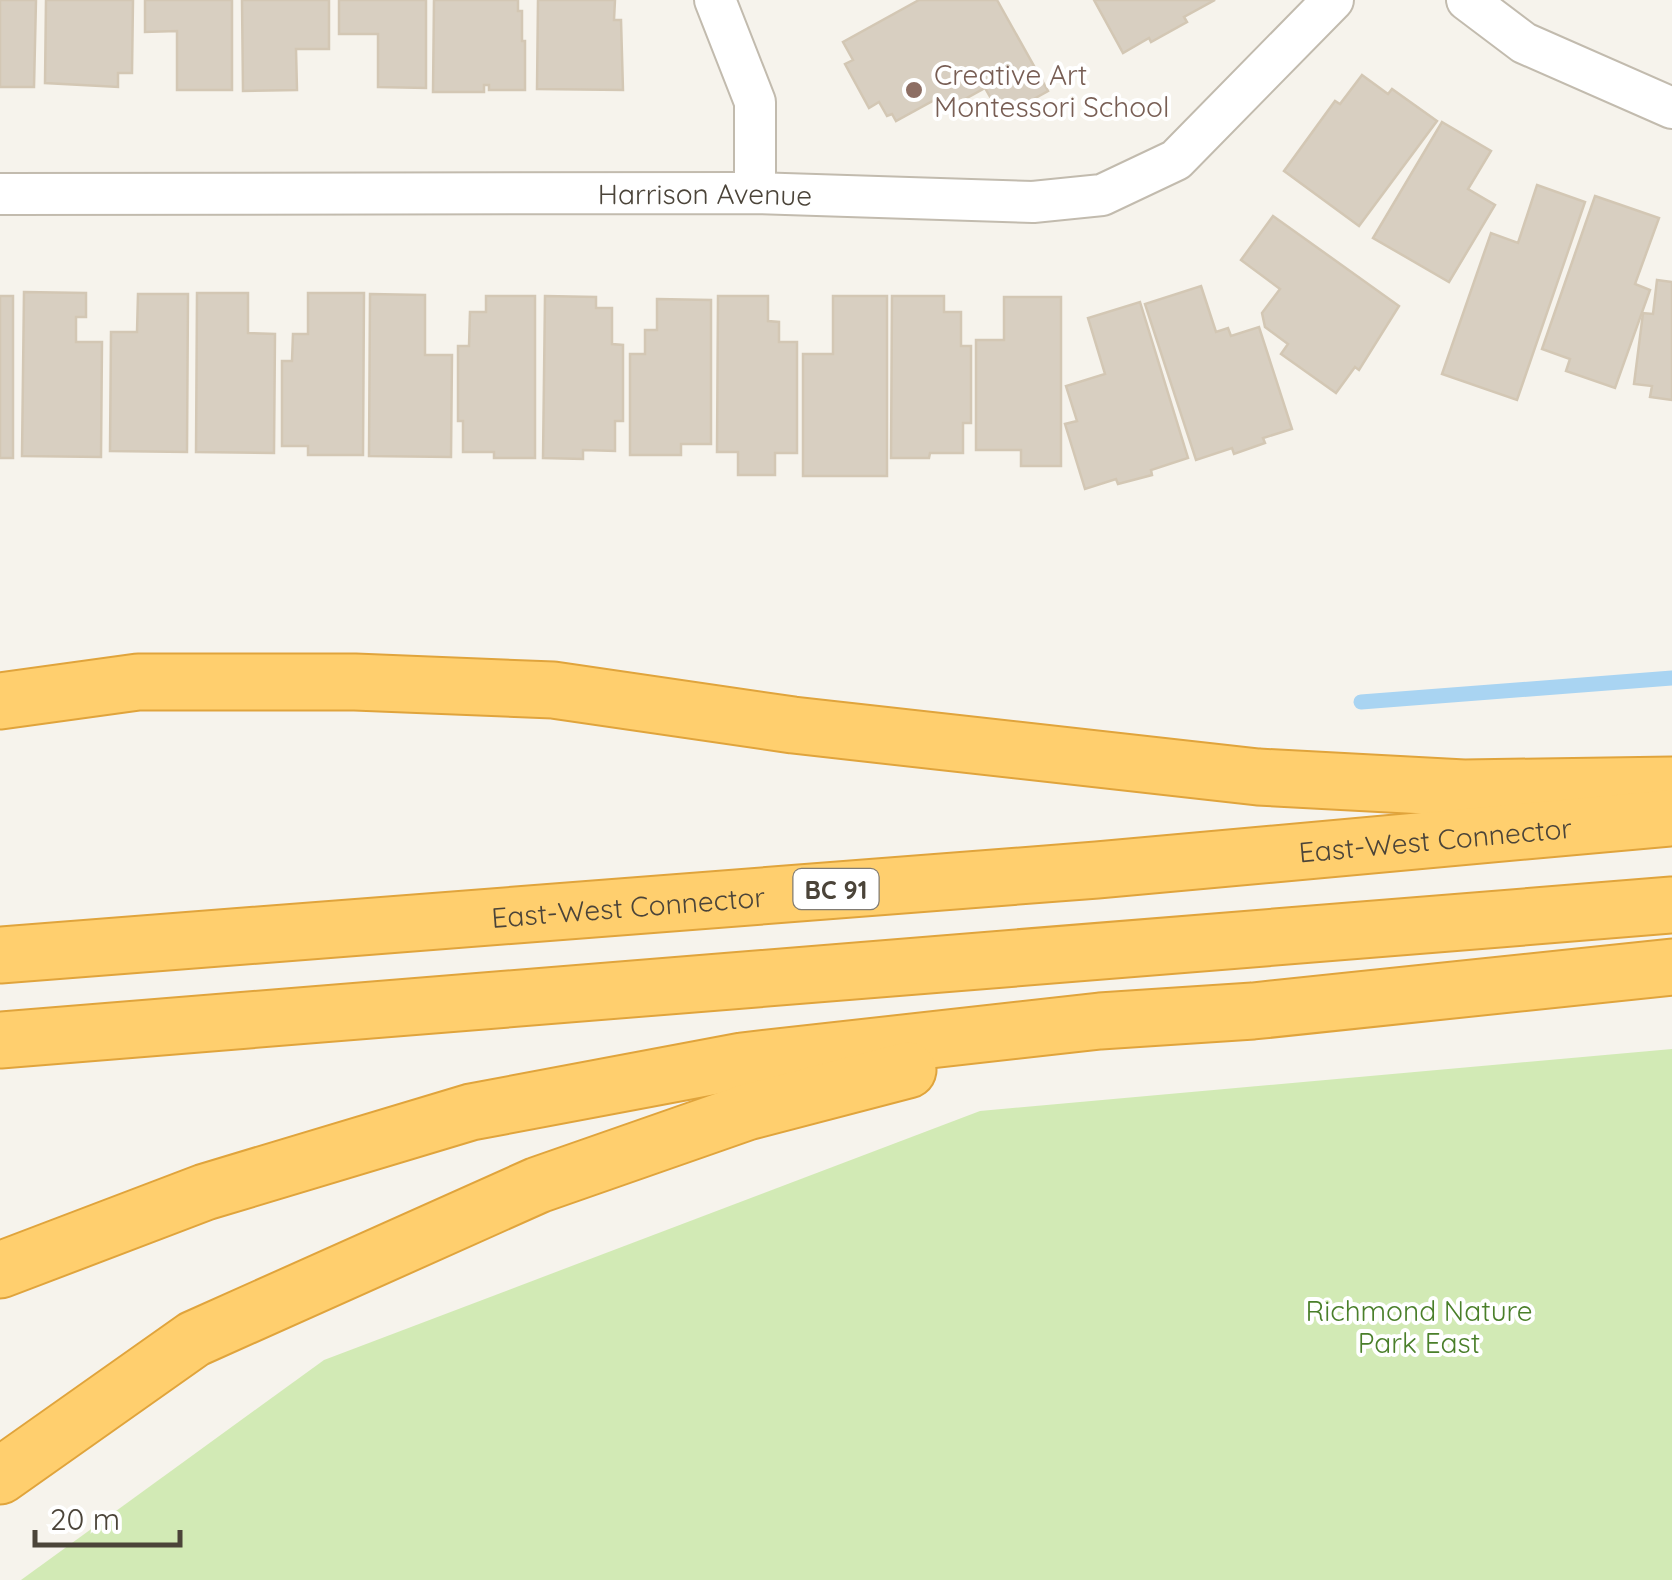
<svg xmlns="http://www.w3.org/2000/svg" width="1672" height="1580" viewBox="0 0 1672 1580" font-family="Quicksand,sans-serif">
  <rect width="100%" height="100%" fill="#f6f3ec"/>
  <path fill="#d2eab5" d="M 1672,1049 L 1672,1580 L 21,1580 L 324,1360 L 980,1111 Z"/>
  <g fill="none" stroke-linecap="round" stroke-linejoin="round">
    <path stroke="#a9d4f2" stroke-width="15" d="M 1361,702 L 1672,678"/>
  </g>
  <g fill="#d8cfc1" stroke="#d3c7b4" stroke-width="2.5">
    <path d="M 0,0 L 36,0 L 34,87 L 0,87 Z"/>
    <path d="M 46,0 L 133,0 L 132,73 L 118,73 L 118,87 L 45,83 Z"/>
    <path d="M 145,0 L 232,0 L 232,90 L 177,90 L 177,31 L 145,32 Z"/>
    <path d="M 242,0 L 329,0 L 329,49 L 296,49 L 297,90 L 243,91 Z"/>
    <path d="M 339,0 L 426,0 L 426,88 L 378,87 L 378,34 L 339,34 Z"/>
    <path d="M 434,0 L 518,0 L 518,11 L 522,11 L 522,41 L 525,41 L 525,90 L 489,90 L 489,85 L 484,85 L 484,92 L 433,92 Z"/>
    <path d="M 538,0 L 615,0 L 614,20 L 621,20 L 623,90 L 537,89 Z"/>
    <path d="M 919,0 L 997,0 L 1048,91 L 1014,110 L 993,102 L 985,88 L 947,109 L 940,97 L 896,121 L 892,114 L 887,116 L 879,102 L 869,108 L 845,64 L 853,60 L 843,42 Z"/>
    <path d="M 1094,0 L 1215,0 L 1184,17 L 1187,22 L 1151,42 L 1149,38 L 1123,53 Z"/>
    <path d="M 1362,75 L 1388,94 L 1392,89 L 1437,121 L 1359,226 L 1284,171 L 1335,101 L 1340,104 Z"/>
    <path d="M 1442,122 L 1491,151 L 1468,189 L 1495,205 L 1449,282 L 1373,238 Z"/>
    <path d="M 1537,185 L 1585,202 L 1517,400 L 1442,374 L 1491,233 L 1518,243 Z"/>
    <path d="M 1595,196 L 1659,218 L 1635,284 L 1650,290 L 1615,388 L 1566,371 L 1570,359 L 1542,349 Z"/>
    <path d="M 1273,216 L 1399,306 L 1359,370 L 1355,367 L 1336,393 L 1281,354 L 1288,344 L 1265,327 L 1262,313 L 1280,289 L 1241,260 Z"/>
    <path d="M 1657,280 L 1672,282 L 1672,400 L 1650,397 L 1652,386 L 1634,384 L 1643,313 L 1653,314 Z"/>
    <path d="M 1201,286 L 1216,332 L 1228,328 L 1231,336 L 1259,327 L 1292,429 L 1263,438 L 1265,443 L 1234,454 L 1232,448 L 1196,460 L 1145,304 Z"/>
    <path d="M 24,292 L 86,293 L 86,317 L 76,317 L 76,342 L 102,342 L 101,457 L 22,456 Z"/>
    <path d="M 197,293 L 248,293 L 248,333 L 275,334 L 274,453 L 196,452 Z"/>
    <path d="M 308,293 L 364,293 L 363,455 L 308,455 L 308,446 L 282,446 L 282,361 L 292,361 L 293,334 L 308,334 Z"/>
    <path d="M 138,294 L 188,294 L 187,452 L 110,451 L 111,332 L 137,332 Z"/>
    <path d="M 370,294 L 425,295 L 425,355 L 452,355 L 451,457 L 369,456 Z"/>
    <rect x="0" y="296" width="13" height="162"/>
    <path d="M 486,296 L 535,296 L 535,458 L 494,458 L 494,452 L 463,452 L 463,421 L 458,421 L 458,346 L 469,346 L 470,312 L 486,312 Z"/>
    <path d="M 545,296 L 596,297 L 596,308 L 612,308 L 612,344 L 623,345 L 623,421 L 615,421 L 615,451 L 583,450 L 583,459 L 543,458 Z"/>
    <path d="M 718,296 L 768,296 L 768,321 L 779,322 L 779,342 L 797,342 L 797,453 L 775,453 L 775,475 L 738,475 L 738,452 L 717,452 Z"/>
    <path d="M 833,296 L 887,296 L 887,476 L 803,476 L 803,354 L 833,354 Z"/>
    <path d="M 892,296 L 944,296 L 944,312 L 961,312 L 961,346 L 971,346 L 971,423 L 963,423 L 963,453 L 930,453 L 929,458 L 891,458 Z"/>
    <path d="M 1004,297 L 1061,297 L 1061,466 L 1021,466 L 1021,450 L 976,450 L 976,340 L 1004,340 Z"/>
    <path d="M 657,299 L 711,300 L 711,444 L 681,444 L 681,455 L 630,455 L 630,354 L 645,354 L 645,330 L 657,330 Z"/>
    <path d="M 1140,302 L 1188,458 L 1151,470 L 1152,475 L 1118,484 L 1116,479 L 1085,489 L 1065,424 L 1077,421 L 1066,386 L 1105,374 L 1088,318 Z"/>
  </g>
  <g fill="none" stroke-linecap="round" stroke-linejoin="round">
    <defs>
      <g id="street">
        <path d="M 715,0 L 755,102 L 755,193"/>
        <path d="M 1467,0 L 1524,43 L 1672,108"/>
        <path id="s1" d="M 0,194 L 755,193 L 1033,202 L 1102,195 L 1176,160 L 1333,0"/>
      </g>
      <g id="highway">
        <path d="M 0,701 L 138,682 L 355,682 L 553,690 L 793,725 L 1258,777 L 1464,788 L 1672,785"/>
        <path id="s2" d="M 0,955 L 1097,870 L 1669,818"/>
        <path d="M 0,1040 L 1672,905"/>
        <path d="M 0,1270 L 205,1192 L 471,1112 L 742,1061 L 1100,1021 L 1253,1011 L 1672,967"/>
        <path d="M 0,1476 L 194,1339 L 538,1185 L 747,1112 L 908,1070"/>
      </g>
    </defs>
    <use href="#street" stroke="#c2bbae" stroke-width="44"/>
    <use href="#highway" stroke="#e0a43c" stroke-width="59"/>
    <use href="#street" stroke="#fff" stroke-width="40"/>
    <use href="#highway" stroke="#ffcf6e" stroke-width="55"/>
  </g>
  <circle fill="#8d6e63" stroke="#fff" stroke-width="4" cx="914" cy="90" r="10"/>
  <g text-anchor="middle" dominant-baseline="central" stroke-width="8" stroke-linejoin="round" paint-order="stroke">
    <rect fill="#fff" stroke="#817c74" stroke-width="2.5" x="793.5" y="869" width="85" height="40" rx="8"/>
    <g font-size="25" font-weight="bold" fill="#4b4439">
      <text x="836" y="889">BC 91</text>
    </g>
    <g font-size="28" fill="#785e54" stroke="#fff" text-anchor="start">
      <text x="934" y="74">Creative Art<tspan x="934" dy="32">Montessori School</tspan></text>
    </g>
    <g font-size="28" fill="#4b4439" stroke="#fff">
      <text stroke="none"><textPath href="#s1" startOffset="705">Harrison Avenue</textPath></text>
      <text stroke="none"><textPath href="#s2" startOffset="1440">East-West Connector</textPath></text>
      <text stroke="none"><textPath href="#s2" startOffset="630">East-West Connector</textPath></text>
    </g>
    <g font-size="28" fill="#4a7f2a" stroke="#fff">
      <text x="1419" y="1310">Richmond Nature<tspan x="1419" dy="32">Park East</tspan></text>
    </g>
  </g>
  <path d="M35 1530v15h145v-15" fill="none" stroke="#4b4439" stroke-width="5"/>
  <text x="50" y="1530" font-size="30" fill="#4b4439" stroke="#ffffff" stroke-width="8" paint-order="stroke">20 m</text>
</svg>
